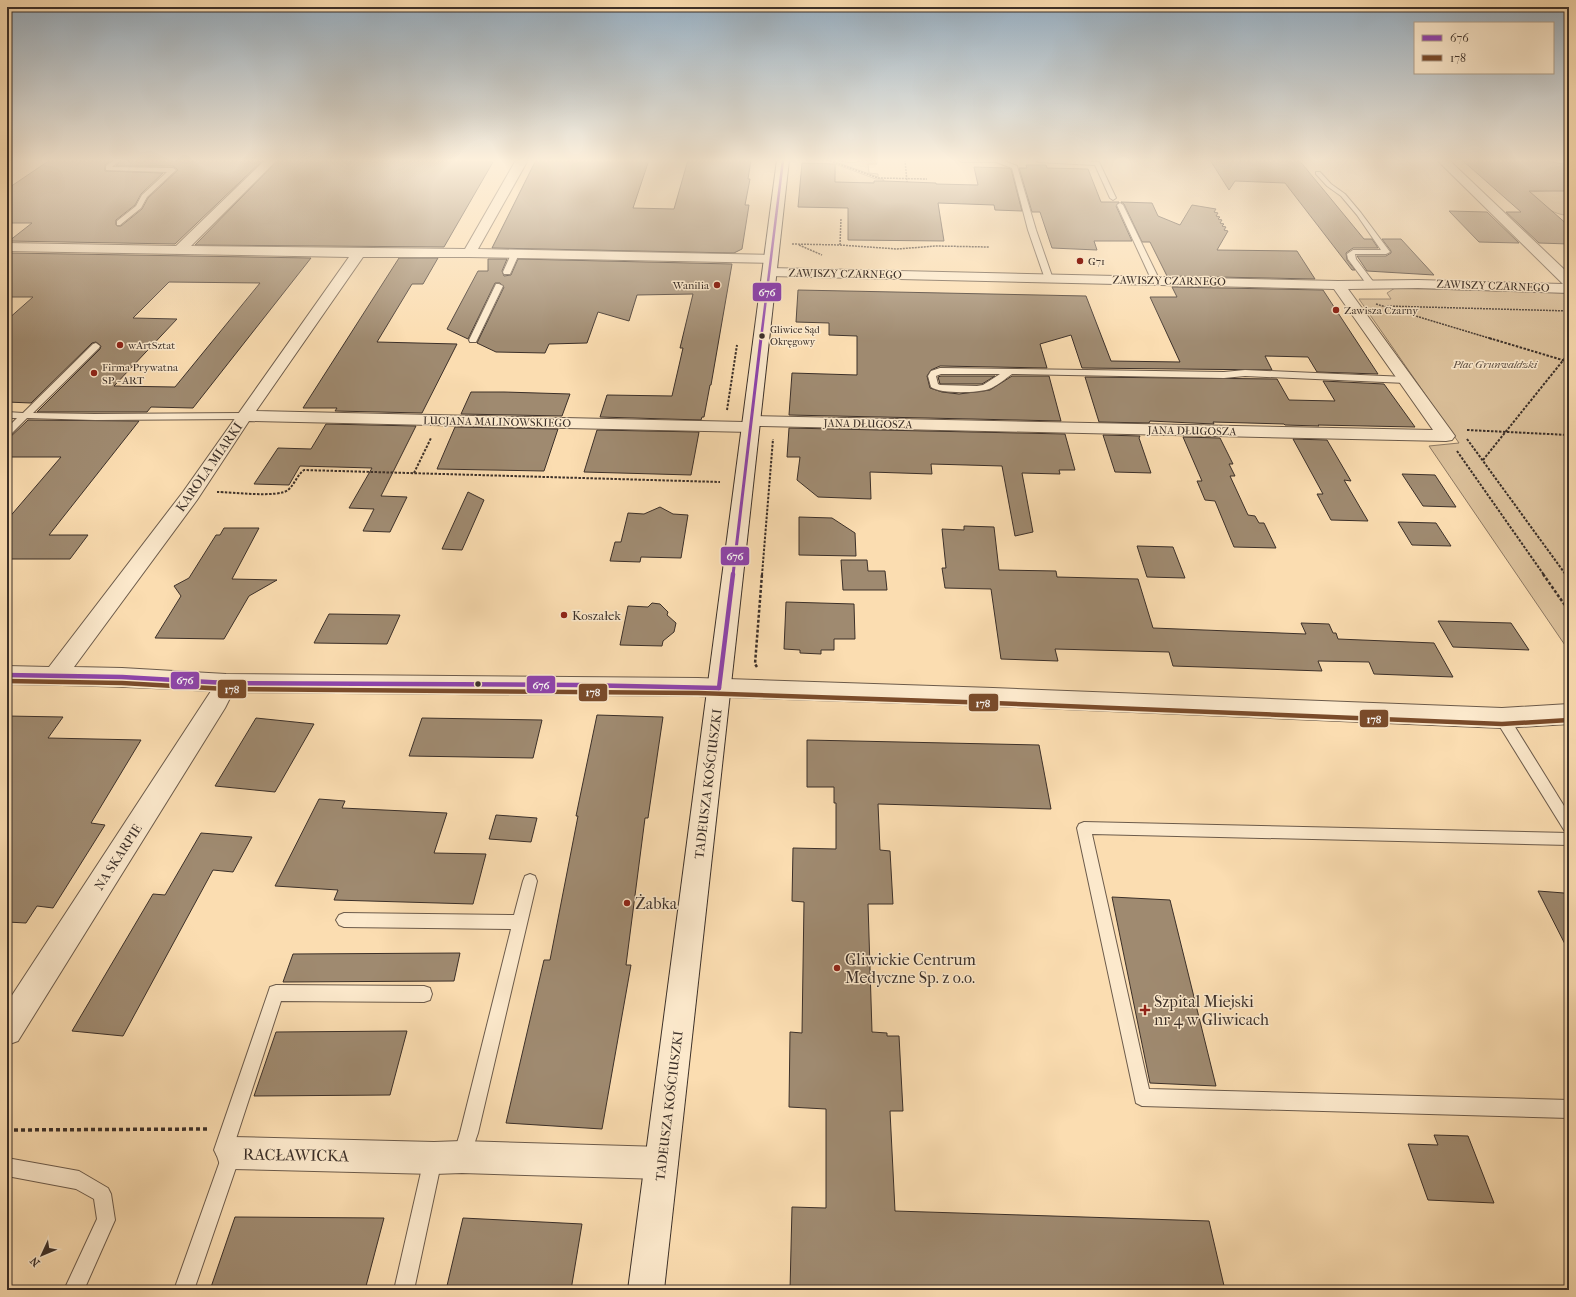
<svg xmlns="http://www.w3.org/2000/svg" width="1576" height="1297" viewBox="0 0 1576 1297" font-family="'IM FELL French Canon',serif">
  <rect width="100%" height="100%" fill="#fbddb1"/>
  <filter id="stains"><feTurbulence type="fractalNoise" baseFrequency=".005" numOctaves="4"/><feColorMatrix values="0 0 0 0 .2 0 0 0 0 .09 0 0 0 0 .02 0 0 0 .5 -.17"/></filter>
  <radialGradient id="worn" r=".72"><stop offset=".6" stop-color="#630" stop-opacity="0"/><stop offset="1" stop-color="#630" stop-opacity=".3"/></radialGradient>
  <g fill="#dbc09a" stroke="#8c7862">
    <path d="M 830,160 C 837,160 841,161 846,162 C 856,165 863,158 872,160 C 876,161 875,161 877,164 L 868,164 L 869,173 L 878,174 L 878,177 Z"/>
    <path d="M 835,164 L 876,179 L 883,179 L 884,181 L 874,183 L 822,182 L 835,175 Z"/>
    <path d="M 1559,190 L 1569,191 L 1569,215 C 1552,216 1540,202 1528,192 Z"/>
    <path d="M 1395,288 L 1569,293 L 1569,651 L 1429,446 L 1459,443 L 1359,299 L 1391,299 L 1387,293 Z"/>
  </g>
  <g fill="#9f8a70" stroke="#3c3029" fill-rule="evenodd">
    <path d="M 50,160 L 112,160 L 105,165 L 105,171 L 163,173 L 141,194 L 135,205 L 116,220 L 116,225 L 117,226 L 121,226 L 142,209 L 148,198 L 178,170 L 173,166 L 116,166 L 121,160 L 263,160 L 175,244 L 9,241 L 32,223 L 7,223 L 7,189 Z"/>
    <path d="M 278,160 L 465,160 L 464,162 L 493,162 L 444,247 L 195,245 Z"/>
    <path d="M 536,160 L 649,160 L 633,208 L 674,209 L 688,160 L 751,160 L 748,179 L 750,179 L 745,205 L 749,205 L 742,249 L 734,253 L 492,248 Z"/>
    <path d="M 1210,160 L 1299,160 L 1364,239 L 1372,239 L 1378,248 L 1353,248 L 1346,253 L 1347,260 L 1355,270 L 1352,270 L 1285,183 L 1235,181 L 1229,190 Z"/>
    <path d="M 1462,160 L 1541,160 L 1569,165 L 1569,191 L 1529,191 L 1569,226 L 1569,244 L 1539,243 L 1506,212 L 1521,212 Z"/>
    <path d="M 802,163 L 835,164 L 835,182 L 874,183 L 874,181 L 884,181 L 936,183 L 936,184 L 978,185 L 974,167 L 1007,168 L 1011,169 L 1022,211 L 995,210 L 994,205 L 938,203 L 944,241 L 848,240 L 848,208 L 798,207 Z"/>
    <path d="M 1026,165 L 1046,165 L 1047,168 L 1088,169 L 1101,202 L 1119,202 L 1116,206 L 1132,241 L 1094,241 L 1097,250 L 1052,248 L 1040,212 L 1032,212 L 1019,168 L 1027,168 Z"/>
    <path d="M 1121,202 L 1152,203 L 1158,216 L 1180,225 L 1192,205 L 1216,209 L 1214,212 L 1218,213 L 1216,216 L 1220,217 L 1218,219 L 1222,220 L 1220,223 L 1224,224 L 1222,226 L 1226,227 L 1224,230 L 1228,231 L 1217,250 L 1297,251 L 1315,279 L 1167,276 L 1150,242 L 1142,242 L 1124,204 Z"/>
    <path d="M 1449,211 L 1487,212 L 1519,243 L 1479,242 Z"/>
    <path d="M 1382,239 L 1401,239 L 1434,275 L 1367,271 L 1357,256 L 1386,256 L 1391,253 L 1391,251 Z"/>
    <path d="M 7,253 L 8,253 L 311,258 L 193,408 L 151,407 L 147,412 L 37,412 L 100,349 L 101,346 L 96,342 L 92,343 L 31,403 L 7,402 L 7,320 L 33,297 L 7,297 ZM 169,282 L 260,283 L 175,387 L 114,386 L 177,319 L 133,318 Z"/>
    <path d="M 399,258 L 438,258 L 423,284 L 412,284 L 377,342 L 457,344 L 422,413 L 335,411 L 337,408 L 303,408 Z"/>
    <path d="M 488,259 L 507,259 L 502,271 L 504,276 L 511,275 L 518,259 L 732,264 L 711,385 L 710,385 L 704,417 L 702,417 L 701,420 L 600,417 L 607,395 L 672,396 L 683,348 L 680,348 L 693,294 L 637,295 L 629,321 L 598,312 L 587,343 L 549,344 L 545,353 L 496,352 L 477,343 L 504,287 L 500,283 L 495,283 L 468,339 L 447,329 L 478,271 L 488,271 Z"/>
    <path d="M 1172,287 L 1323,290 L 1378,374 L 1317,372 L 1308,357 L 1265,356 L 1272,370 L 1082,368 L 1071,335 L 1040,344 L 1047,368 L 940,366 L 931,370 L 927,376 L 930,388 L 942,392 L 959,394 L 990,390 L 1012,376 L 1049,376 L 1061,421 L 789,415 L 792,373 L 857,375 L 857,336 L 829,335 L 829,323 L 796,322 L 798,290 L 1086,296 L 1111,361 L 1180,362 L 1150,297 L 1177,297 Z"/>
    <path d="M 941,376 L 995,376 L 982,384 L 940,384 L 938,377 Z"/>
    <path d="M 1085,377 L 1277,379 L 1289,400 L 1335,401 L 1323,381 L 1384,384 L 1415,427 L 1318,425 L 1319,426 L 1285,425 L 1284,424 L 1213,422 L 1214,424 L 1150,421 L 1149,423 L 1099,422 Z"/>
    <path d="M 471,392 L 504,392 L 570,394 L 562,416 L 461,414 Z"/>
    <path d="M 28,420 L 139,421 L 49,535 L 88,535 L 70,559 L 7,559 L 7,520 L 61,457 L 7,457 L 7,440 Z"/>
    <path d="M 326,424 L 416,426 L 381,496 L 407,497 L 390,532 L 363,531 L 374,509 L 349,508 L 372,468 L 300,466 L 289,485 L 254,484 L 278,448 L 311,449 Z"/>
    <path d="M 455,427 L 558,429 L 544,471 L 437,469 Z"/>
    <path d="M 789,428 L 1065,434 L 1075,470 L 1059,470 L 1060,474 L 1022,473 L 1033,532 L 1015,536 L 1002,466 L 931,464 L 932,474 L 870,472 L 871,499 L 818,497 L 797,480 L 800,457 L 787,457 Z"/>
    <path d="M 597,430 L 699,432 L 691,475 L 584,472 Z"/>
    <path d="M 1103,435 L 1140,436 L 1139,438 L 1151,473 L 1115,472 Z"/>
    <path d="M 1183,437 L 1220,438 L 1233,464 L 1229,464 L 1235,476 L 1230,476 L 1248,515 L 1255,516 L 1259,523 L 1264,523 L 1276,548 L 1234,547 L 1215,501 L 1205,500 L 1197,481 L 1202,481 Z"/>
    <path d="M 1293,439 L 1327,440 L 1351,481 L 1344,480 L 1368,521 L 1331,520 L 1317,494 L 1323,494 Z"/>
    <path d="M 1402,474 L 1435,475 L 1456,507 L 1423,506 Z"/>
    <path d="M 468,492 L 484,500 L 462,550 L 442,549 Z"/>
    <path d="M 660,507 L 673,514 L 688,515 L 681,558 L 641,557 L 640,562 L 610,561 L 615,542 L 621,542 L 628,513 L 644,514 Z"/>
    <path d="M 799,517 L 832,518 L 855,533 L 856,556 L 799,555 Z"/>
    <path d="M 1398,522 L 1436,523 L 1451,546 L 1412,545 Z"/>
    <path d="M 964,526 L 994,527 L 999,570 L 1056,571 L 1057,577 L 1138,579 L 1153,628 L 1306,634 L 1301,623 L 1329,624 L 1333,633 L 1336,633 L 1338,639 L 1434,643 L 1453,677 L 1374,674 L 1369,662 L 1318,661 L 1322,671 L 1173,666 L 1169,652 L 1055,649 L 1058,661 L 1001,659 L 991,589 L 945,588 L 942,568 L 946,568 L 942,529 L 964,530 Z"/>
    <path d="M 224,528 L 259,528 L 232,579 L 277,580 L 249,596 L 224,639 L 155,638 L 181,596 L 174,586 L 189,578 L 216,535 L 220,535 Z"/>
    <path d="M 1137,546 L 1173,547 L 1185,578 L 1147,577 Z"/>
    <path d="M 841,560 L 867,560 L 868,571 L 885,571 L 887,590 L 843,590 Z"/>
    <path d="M 786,602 L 854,604 L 855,639 L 834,639 L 834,650 L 821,650 L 821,654 L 800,653 L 800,650 L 784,649 Z"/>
    <path d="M 652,603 L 660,604 L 668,612 L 667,615 L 676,623 L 674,632 L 663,641 L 662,646 L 620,645 L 628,606 L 648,607 Z"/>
    <path d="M 329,614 L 400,615 L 387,644 L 314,643 Z"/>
    <path d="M 1438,621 L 1511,623 L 1529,650 L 1453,647 Z"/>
    <path d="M 597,715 L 663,717 L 648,818 L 645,818 L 626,965 L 631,965 L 602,1129 L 506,1123 L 544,960 L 550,960 L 578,816 L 576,816 Z"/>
    <path d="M 7,716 L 63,717 L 48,738 L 141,740 L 91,823 L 105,825 L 53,908 L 37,906 L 26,923 L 7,922 Z"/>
    <path d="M 256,718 L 314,724 L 275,792 L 215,786 Z"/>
    <path d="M 422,718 L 542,720 L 533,758 L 409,756 Z"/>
    <path d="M 807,740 L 1039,745 L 1051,809 L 878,804 L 880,850 L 890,851 L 893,904 L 868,904 L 872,1032 L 887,1033 L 887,1036 L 899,1036 L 903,1111 L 890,1111 L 895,1211 L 1209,1221 L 1225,1290 L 790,1290 L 792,1207 L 826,1208 L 826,1109 L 789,1107 L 790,1032 L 802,1033 L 804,902 L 792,901 L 793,848 L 836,849 L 836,803 L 834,803 L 834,787 L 807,787 Z"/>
    <path d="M 319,799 L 345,801 L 342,808 L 447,813 L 434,853 L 486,854 L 473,904 L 334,900 L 338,890 L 275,886 Z"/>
    <path d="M 496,815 L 537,818 L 531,842 L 489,839 Z"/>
    <path d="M 201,833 L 252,837 L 233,872 L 213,870 L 123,1036 L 72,1031 L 153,894 L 165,895 Z"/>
    <path d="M 1538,891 L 1564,893 L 1569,901 L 1569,952 Z"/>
    <path d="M 1112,897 L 1170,900 L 1216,1086 L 1150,1083 Z"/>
    <path d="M 460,953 L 454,981 L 283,982 L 293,954 Z"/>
    <path d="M 407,1031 L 390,1095 L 254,1096 L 276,1032 Z"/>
    <path d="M 1434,1135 L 1468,1136 L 1494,1203 L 1428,1200 L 1408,1144 L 1438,1145 Z"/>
    <path d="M 235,1217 L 384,1218 L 365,1290 L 210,1290 Z"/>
    <path d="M 463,1218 L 582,1224 L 571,1290 L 446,1290 Z"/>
  </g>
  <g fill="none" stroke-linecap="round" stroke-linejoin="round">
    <defs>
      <g id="lane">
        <path d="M 114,160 L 120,160 L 112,167 L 173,168 L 176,170 L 147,197 L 141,208 L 120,225 L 117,225 L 117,221 L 136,206 L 142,195 L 167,172 L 106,170 L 106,166 Z"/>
        <path d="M 959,160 L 1002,160 L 1017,166 L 1036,230 L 1053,279 L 1052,281 L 1046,281 L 1045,279 L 1028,230 L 1012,168 L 996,162 L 962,162 Z"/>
        <path d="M 1035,160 L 1067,160 L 1099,162 L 1116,198 L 1113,200 L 1110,198 L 1095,165 L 1038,162 Z"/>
        <path d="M 1316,172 L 1320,172 L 1331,184 L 1345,194 L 1361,213 L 1390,252 L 1386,254 L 1355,254 L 1356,259 L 1375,284 L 1374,286 L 1368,286 L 1348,259 L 1347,254 L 1353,250 L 1381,250 L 1357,215 L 1341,196 L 1327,186 L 1316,174 Z"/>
        <path d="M 1120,203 L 1123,205 L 1160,281 L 1159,283 L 1153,283 L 1152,281 L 1117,205 Z"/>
        <path d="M 512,252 L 518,252 L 519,254 L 510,274 L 504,274 L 503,272 Z"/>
        <path d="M 496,284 L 499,284 L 503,286 L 477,340 L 476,342 L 470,342 L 469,340 Z"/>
        <path d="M 96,343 L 100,346 L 99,348 L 33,413 L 95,414 L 244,413 L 249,416 L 244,419 L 95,420 L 27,418 L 10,435 L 7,436 L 7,428 L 17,418 L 7,418 L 7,412 L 23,413 L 93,344 Z"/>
        <path d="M 940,368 L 1224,372 L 1245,370 L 1406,377 L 1410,380 L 1406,383 L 1245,376 L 1224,378 L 1012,374 C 1005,379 997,386 989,389 C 978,393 940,394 931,387 L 928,376 L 931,371 ZM 941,374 L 1000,374 L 983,385 L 977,386 L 940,385 L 938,384 L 936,376 Z"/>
        <path d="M 1502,713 L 1507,714 L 1569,814 L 1569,832 L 1564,830 L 1497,722 L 1496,718 L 1497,714 Z"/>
        <path d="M 1084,822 L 1569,833 L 1569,845 L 1092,834 L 1149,1089 L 1569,1100 L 1569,1118 L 1142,1106 L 1136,1103 L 1077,828 L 1079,824 Z"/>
        <path d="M 530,874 L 535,876 L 537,881 L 478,1133 L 468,1162 L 462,1165 L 456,1162 L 453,1156 L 460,1133 L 511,929 L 344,927 L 339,925 L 336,920 L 339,915 L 344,913 L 514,915 L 523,881 L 525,876 Z"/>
        <path d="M 276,985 L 424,986 L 430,988 L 432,994 L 430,1000 L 424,1002 L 281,1001 L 234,1145 L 238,1147 L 241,1153 L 194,1290 L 174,1290 L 221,1158 L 217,1156 L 214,1150 L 268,993 L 270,987 Z"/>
        <path d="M 433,1150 L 439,1153 L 442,1159 L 414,1290 L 394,1290 L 424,1159 L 427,1153 Z"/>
        <path d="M 7,1158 L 79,1171 L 108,1188 L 111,1194 L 115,1220 L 84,1290 L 64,1290 L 97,1219 L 94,1199 L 76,1189 L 7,1176 Z"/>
      </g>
      <g id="street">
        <path d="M 265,160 L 277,160 L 191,246 L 465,249 L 516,160 L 528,160 L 478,249 L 771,255 L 776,256 L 778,259 L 776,262 L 771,263 L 469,257 L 363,257 L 256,411 L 744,422 L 746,417 L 752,416 L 1433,430 L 1334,289 L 770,276 L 765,275 L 763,272 L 765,269 L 770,268 L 1338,281 L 1418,280 L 1563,284 L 1437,160 L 1449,160 L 1569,274 L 1569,293 L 1418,288 L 1348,289 L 1455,436 L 1452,440 L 1446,441 L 759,426 L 757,431 L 751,432 L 249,421 L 197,500 L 74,667 L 122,668 L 226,674 L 698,678 L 993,688 L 1502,708 L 1569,704 L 1569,724 L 1502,728 L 993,706 L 698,696 L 233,692 L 225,708 L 18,1041 L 7,1045 L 7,1003 L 211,691 C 142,687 75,685 7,684 L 7,666 L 49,667 L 183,492 L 349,257 L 7,251 L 7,243 L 176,246 Z"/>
        <path d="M 232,1137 L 434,1142 L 462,1141 L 662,1147 L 674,1151 L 678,1163 L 674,1175 L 662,1179 L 462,1173 L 434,1174 L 232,1169 L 220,1165 L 216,1153 L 220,1141 Z"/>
      </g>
      <path id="secondary" d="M 777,160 L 789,160 L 664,1290 L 628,1290 Z"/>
    </defs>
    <use href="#lane" stroke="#6c5b4b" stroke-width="2"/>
    <use href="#street" stroke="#6c5b4b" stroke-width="2"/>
    <use href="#secondary" stroke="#3c3029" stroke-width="2"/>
    <g stroke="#3c3029" stroke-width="1.5" stroke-dasharray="2 1" stroke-linecap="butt">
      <path d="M 800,160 L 828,160 L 878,178 L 927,179"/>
      <path d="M 905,160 L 907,182"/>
      <path d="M 792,244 L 840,245 L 897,249 L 936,246 L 989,247"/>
      <path d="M 799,245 L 822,255"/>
      <path d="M 840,245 L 841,218"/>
      <path d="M 1376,304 L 1492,339"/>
      <path d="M 1387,306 L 1569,311"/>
    </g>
    <g stroke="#3c3029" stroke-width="2" stroke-dasharray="2.5 1.5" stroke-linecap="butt">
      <path d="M 1489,338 L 1569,362"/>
      <path d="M 727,410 L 737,345"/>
      <path d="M 1467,430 L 1569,435"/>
      <path d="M 1467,439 L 1566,575"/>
      <path d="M 1457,451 L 1544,575"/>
      <path d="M 1483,460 L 1569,353"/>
      <path d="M 414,473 L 431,438"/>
      <path d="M 217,492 C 231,492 279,498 288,490 C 295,484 297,475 304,470 L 720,482"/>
      <path d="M 762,575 L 773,439"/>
    </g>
    <g stroke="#3c3029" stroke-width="2.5" stroke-dasharray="3 2" stroke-linecap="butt">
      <path d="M 1543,574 L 1569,611"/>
      <path d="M 1565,574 L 1569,579"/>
      <path d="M 757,667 L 755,664 L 762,574"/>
    </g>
    <path stroke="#3c3029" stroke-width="3.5" stroke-dasharray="4 3" stroke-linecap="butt" d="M 7,1130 L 208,1129"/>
    <use href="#lane" fill="#fce9cc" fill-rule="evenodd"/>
    <use href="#street" fill="#fce9cc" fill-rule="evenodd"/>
    <use href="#secondary" fill="#fce9cc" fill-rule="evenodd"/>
    <defs>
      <path id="bus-1-far2" d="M 761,339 L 783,160"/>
      <path id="bus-1-far1" d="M 733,575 L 761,338"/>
      <g id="bus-1">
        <path d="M 7,675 L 122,677 L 226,683 L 578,685 L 719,688"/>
        <path d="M 719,688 L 733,574"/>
      </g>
      <path id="bus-2" d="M 7,681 L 122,683 L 226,689 L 698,693 L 993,703 L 1502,724 L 1569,720"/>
    </defs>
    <use href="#bus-1-far2" stroke="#fce9cc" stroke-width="4.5"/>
    <use href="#bus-1-far1" stroke="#fce9cc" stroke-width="5.5"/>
    <use href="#bus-1" stroke="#fce9cc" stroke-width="8"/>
    <use href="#bus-2" stroke="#fce9cc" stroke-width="8"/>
    <use href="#bus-1-far2" stroke="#8e44ad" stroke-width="2.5"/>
    <use href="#bus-1-far1" stroke="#8e44ad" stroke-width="3"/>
    <use href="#bus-1" stroke="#8e44ad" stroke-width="4.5"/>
    <use href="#bus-2" stroke="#7a4b2a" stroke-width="4.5"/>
  </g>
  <linearGradient id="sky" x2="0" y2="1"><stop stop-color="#95adc0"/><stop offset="0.47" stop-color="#fdf0dc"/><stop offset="1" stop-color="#fdf0dc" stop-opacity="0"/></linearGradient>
  <rect width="1576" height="341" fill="url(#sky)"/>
  <g fill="#8f2418" stroke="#fce9cc" stroke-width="1.5">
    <circle cx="1080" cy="261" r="4"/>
    <circle cx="717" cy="285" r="4"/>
    <circle cx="1336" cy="310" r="4"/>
    <circle cx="120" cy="345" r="4"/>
    <circle cx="94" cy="373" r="4"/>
    <circle cx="564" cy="615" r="4"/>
    <circle cx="627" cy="903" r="4"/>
    <circle cx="837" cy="968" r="4"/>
    <path d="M1143 1004h4v4h4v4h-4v4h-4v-4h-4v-4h4z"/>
  </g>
  <g fill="#3c3029" stroke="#fce9cc" stroke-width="1.5">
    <circle cx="762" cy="336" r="3.5"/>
    <circle cx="478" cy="684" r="3.5"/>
  </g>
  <g text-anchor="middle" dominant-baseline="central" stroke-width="3" stroke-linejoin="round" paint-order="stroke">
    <g font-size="10" fill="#3c3029" stroke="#fce9cc" text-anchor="start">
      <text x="770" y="330">Gliwice Sąd<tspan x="770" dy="12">Okręgowy</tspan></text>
    </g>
    <g font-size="11" fill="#3c3029" stroke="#fce9cc" text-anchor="start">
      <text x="1088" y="261">G71</text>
      <text x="709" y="285" text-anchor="end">Wanilia</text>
      <text x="1344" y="310">Zawisza Czarny</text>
      <text x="128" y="345">wArtSztat</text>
      <text x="102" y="367">Firma Prywatna<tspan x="102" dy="13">SP - ART</tspan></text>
    </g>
    <g font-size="11" fill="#3c3029" stroke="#fce9cc">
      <text transform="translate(845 274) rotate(1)">ZAWISZY CZARNEGO</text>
      <text transform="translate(1169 281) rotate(1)">ZAWISZY CZARNEGO</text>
      <text transform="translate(1493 286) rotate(2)">ZAWISZY CZARNEGO</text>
      <text transform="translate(497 422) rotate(1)">LUCJANA MALINOWSKIEGO</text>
      <text transform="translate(868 424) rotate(1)">JANA DŁUGOSZA</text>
      <text transform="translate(1192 431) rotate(1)">JANA DŁUGOSZA</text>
    </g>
    <g font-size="11" font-style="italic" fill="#5c4d40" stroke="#fce9cc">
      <text x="1495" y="364">Plac Grunwaldzki</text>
    </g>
    <g font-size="13" fill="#3c3029" stroke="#fce9cc">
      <text transform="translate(209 467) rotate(-55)">KAROLA MIARKI</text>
      <text transform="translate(708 784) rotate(-83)">TADEUSZA KOŚCIUSZKI</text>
      <text transform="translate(118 857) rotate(-57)">NA SKARPIE</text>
      <text transform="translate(669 1106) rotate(-83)">TADEUSZA KOŚCIUSZKI</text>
    </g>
    <g font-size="13" fill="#3c3029" stroke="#fce9cc" text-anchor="start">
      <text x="572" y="615">Koszałek</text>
    </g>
    <g font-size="16" fill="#3c3029" stroke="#fce9cc" text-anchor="start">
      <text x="635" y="903">Żabka</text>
      <text x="845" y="959">Gliwickie Centrum<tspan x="845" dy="18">Medyczne Sp. z o.o.</tspan></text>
      <text x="1154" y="1001">Szpital Miejski<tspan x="1154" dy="18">nr 4 w Gliwicach</tspan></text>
    </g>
    <g font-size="16" fill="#3c3029" stroke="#fce9cc">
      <text transform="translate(296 1155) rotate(1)">RACŁAWICKA</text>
    </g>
  </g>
  <g stroke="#fce9cc" stroke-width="1.5">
    <rect x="752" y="282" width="30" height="20" rx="4" fill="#8e44ad"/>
    <rect x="720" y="546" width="30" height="20" rx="4" fill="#8e44ad"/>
    <rect x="170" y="671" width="30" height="19" rx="4" fill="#8e44ad"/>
    <rect x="526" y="675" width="30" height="19" rx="4" fill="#8e44ad"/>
    <rect x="217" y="679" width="30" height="20" rx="4" fill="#7a4b2a"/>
    <rect x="578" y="683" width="30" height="19" rx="4" fill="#7a4b2a"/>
    <rect x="968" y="693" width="31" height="19" rx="4" fill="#7a4b2a"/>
    <rect x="1359" y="709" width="30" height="19" rx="4" fill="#7a4b2a"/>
  </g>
  <g font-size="11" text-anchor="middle" font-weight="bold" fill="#fff">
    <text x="767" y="296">676</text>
    <text x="735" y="560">676</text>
    <text x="185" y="684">676</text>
    <text x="541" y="689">676</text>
    <text x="232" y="693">178</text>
    <text x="593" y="696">178</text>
    <text x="983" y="707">178</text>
    <text x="1374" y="723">178</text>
  </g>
  <rect width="1576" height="1297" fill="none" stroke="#fbddb1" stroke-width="24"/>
  <rect x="8" y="8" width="1560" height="1281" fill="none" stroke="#3c3029" stroke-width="2"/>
  <rect x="12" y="12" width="1552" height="1273" fill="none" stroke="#3c3029"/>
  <rect x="1414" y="22" width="140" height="52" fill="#fce9cc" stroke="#af9f8b"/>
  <rect x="1422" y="35" width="20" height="6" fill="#8e44ad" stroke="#af9f8b"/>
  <text x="1450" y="42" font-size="12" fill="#3c3029">676</text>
  <rect x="1422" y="55" width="20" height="6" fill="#7a4b2a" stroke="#af9f8b"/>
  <text x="1450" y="62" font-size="12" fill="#3c3029">178</text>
  <g transform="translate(42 1255) rotate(226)" stroke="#fce9cc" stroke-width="3" paint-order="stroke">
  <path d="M0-3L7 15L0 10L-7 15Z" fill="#3c3029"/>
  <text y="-6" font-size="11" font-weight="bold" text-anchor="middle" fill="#3c3029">N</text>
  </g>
  <rect width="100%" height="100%" filter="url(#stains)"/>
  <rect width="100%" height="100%" fill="url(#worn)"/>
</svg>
